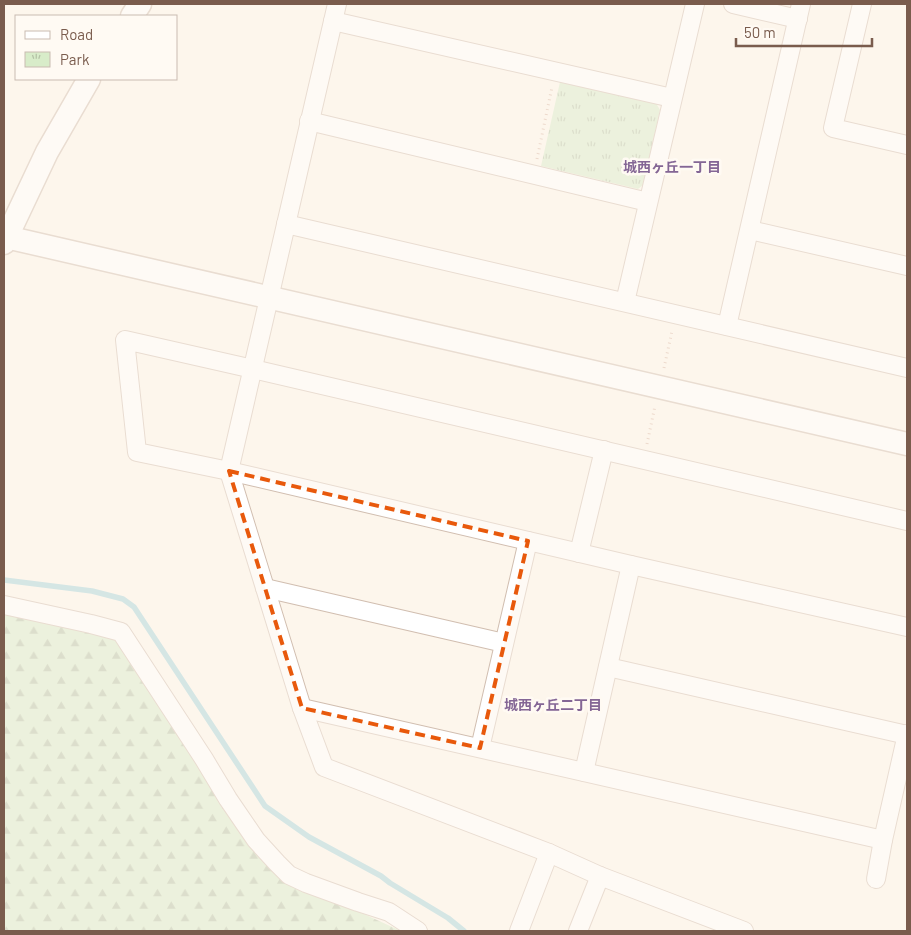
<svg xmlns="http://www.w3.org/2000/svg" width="911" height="935" viewBox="0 0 911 935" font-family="Barlow,'Noto Sans JP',sans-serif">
  <defs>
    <pattern id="forest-firs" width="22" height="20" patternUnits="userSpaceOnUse" patternTransform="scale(1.25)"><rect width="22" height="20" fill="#d8ecc9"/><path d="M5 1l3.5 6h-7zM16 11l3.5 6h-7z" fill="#b4c2a5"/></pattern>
    <pattern id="park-tufts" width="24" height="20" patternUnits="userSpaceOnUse" patternTransform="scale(1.25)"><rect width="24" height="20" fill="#d8ecc9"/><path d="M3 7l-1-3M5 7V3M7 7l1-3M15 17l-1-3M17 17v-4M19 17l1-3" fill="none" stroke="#b4c2a5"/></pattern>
  </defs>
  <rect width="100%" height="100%" fill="#fdf6ec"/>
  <path fill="url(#forest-firs)" d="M 4,609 L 120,638 L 202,761 L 305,887 L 401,931 L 4,931 Z"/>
  <path fill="url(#park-tufts)" d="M 560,82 L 656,103 L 660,110 L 643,185 L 638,189 L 541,166 Z"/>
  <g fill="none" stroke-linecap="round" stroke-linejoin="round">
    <path stroke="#a5d3da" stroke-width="5.5" d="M 4,580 L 92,591 L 123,599 L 134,607 L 265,806 L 309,837 L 381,876 L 390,883 L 448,918 L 464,931"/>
    <defs>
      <g id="minor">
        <path d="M 337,4 L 229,471 L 302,708 L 324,767 L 549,853 L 600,876 L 744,931"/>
        <path d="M 733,4 L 798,19"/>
        <path d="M 862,4 L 833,128 L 907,145"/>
        <path d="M 333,21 L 672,98"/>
        <path d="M 309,121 L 648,202"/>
        <path d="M 286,224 L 907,368"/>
        <path d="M 750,230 L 907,266"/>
        <path d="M 625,302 L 695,4"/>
        <path d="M 727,326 L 801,4"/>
        <path d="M 907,521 L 253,369 L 125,340 L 137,452 L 229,471 L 631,565 L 907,627"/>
        <path d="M 579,553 L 604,450"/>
        <path d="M 265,588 L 504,643"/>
        <path d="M 4,605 L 91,624 L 121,632 L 204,759 L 228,799 L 256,840 L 277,863 L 289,875 L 306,883 L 358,902 L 389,912 L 418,931"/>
        <path d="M 608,667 L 907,735"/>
        <path d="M 302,708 L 883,840 L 907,734"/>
        <path d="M 480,748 L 528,541"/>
        <path d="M 584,772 L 631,565"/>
        <path d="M 876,879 L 883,840"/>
        <path d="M 519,931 L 549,853"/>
        <path d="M 578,931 L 600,876"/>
      </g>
      <g id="tertiary">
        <path d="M 132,16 L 140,4"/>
        <path d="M 6,237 L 907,444"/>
        <path d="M 4,243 L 47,152 L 89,79"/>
      </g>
    </defs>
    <use href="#minor" stroke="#d1beb0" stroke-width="20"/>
    <use href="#tertiary" stroke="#d1beb0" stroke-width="25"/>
    <g stroke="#d9b8a5" stroke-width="3" stroke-dasharray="1 4" stroke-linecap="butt">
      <path d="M 537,159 L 552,87"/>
      <path d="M 664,368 L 672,331"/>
      <path d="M 647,444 L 655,406"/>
    </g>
    <use href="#minor" stroke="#fff" stroke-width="18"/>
    <use href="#tertiary" stroke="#fff" stroke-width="22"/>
  </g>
  <path d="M0 0H911V935H0ZM 229,471 L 528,541 L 480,748 L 302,708 Z" fill="#fdf6ec" fill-opacity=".55" fill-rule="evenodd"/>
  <path fill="none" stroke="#e8590c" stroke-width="4" stroke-dasharray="10 6" stroke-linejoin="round" d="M 229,471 L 528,541 L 480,748 L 302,708 Z"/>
  <g text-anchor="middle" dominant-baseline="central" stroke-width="5" stroke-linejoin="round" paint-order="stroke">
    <g font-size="14" font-weight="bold" fill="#846695" stroke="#fffaf3">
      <text x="672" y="166">城西ヶ丘一丁目</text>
      <text x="553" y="704">城西ヶ丘二丁目</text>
    </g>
  </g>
  <rect width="911" height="935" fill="none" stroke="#7a5c4d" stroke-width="10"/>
  <rect x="15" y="15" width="162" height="65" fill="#fffaf3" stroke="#cabbb1"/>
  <rect x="25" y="31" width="25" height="8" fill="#ffffff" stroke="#cabbb1"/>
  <text x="60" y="40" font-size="15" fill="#7a5c4d">Road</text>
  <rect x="25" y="52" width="25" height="15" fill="url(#park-tufts)" stroke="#cabbb1"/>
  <text x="60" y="65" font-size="15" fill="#7a5c4d">Park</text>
  <path d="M736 38v8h136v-8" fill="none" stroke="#7a5c4d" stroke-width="2.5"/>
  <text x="744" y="38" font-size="15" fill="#7a5c4d" stroke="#fffaf3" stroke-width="4" paint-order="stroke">50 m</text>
</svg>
